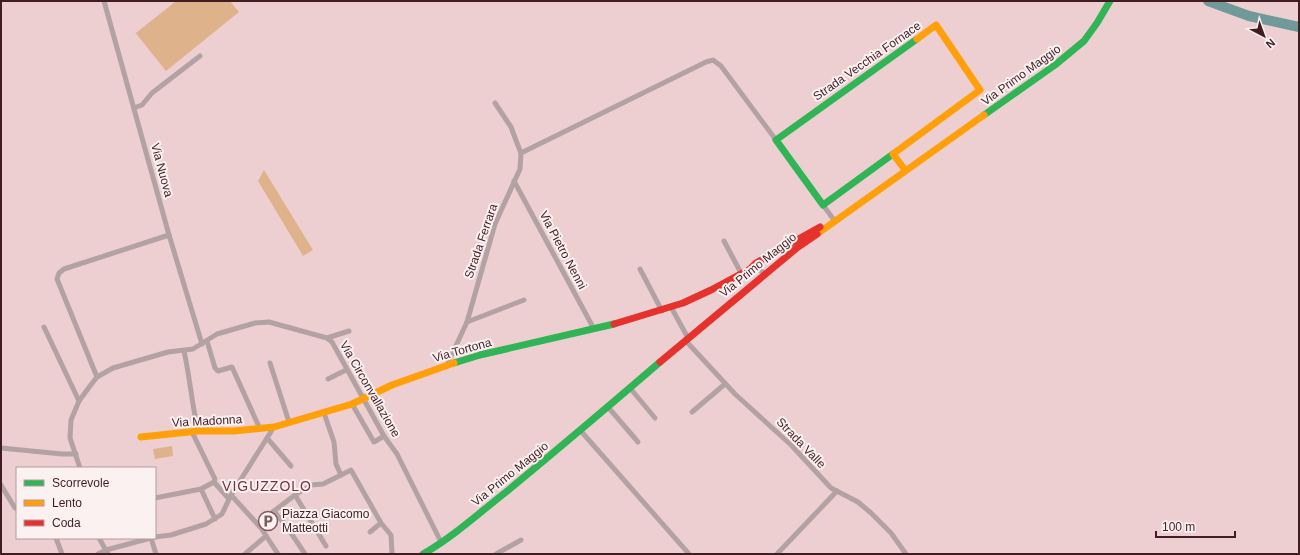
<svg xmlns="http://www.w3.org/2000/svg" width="1300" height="555" viewBox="0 0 1300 555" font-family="Helvetica,sans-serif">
  <rect width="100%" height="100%" fill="#eecfd1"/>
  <g fill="#deb38c">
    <path d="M 176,1 L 230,1 L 239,12 L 166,71 L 134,31 L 136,33 Z"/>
    <path d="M 264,170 L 313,250 L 303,256 L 258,181 Z"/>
    <path d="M 172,446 L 173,456 L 155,459 L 153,449 Z"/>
  </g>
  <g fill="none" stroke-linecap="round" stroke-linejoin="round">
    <path stroke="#709a9a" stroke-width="10" d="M 1208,1 L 1249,16 L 1299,27"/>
    <g stroke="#b3a2a4" stroke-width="5">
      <path d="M 104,1 L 169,235 L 202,344"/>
      <path d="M 134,108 L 142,105 L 152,93 L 200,56"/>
      <path d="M 521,153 L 706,62 L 713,60 L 721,66 L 776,140"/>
      <path d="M 514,181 L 594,329"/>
      <path d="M 823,205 L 834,220"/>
      <path d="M 724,241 L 741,273"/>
      <path d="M 640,269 L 662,311"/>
      <path d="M 750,269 L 757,269 L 765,273"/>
      <path d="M 671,307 L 688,338"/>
      <path d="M 467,322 L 524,300"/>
      <path d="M 44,327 L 79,401"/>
      <path d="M 327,338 L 349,331"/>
      <path d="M 685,340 L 735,394 L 791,445 L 831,488 L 858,502 L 871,513 L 891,533 L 906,554"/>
      <path d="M 207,341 L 215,368 L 218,371 L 232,367 L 260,429"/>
      <path d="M 184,351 C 190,378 192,405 198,431"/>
      <path d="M 270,363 L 289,422"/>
      <path d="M 447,365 L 467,322 L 495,224 L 520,169 L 521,153 L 517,143 L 511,127 L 495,103"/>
      <path d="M 97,377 L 57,279 L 59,273 L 64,269 L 169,235"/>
      <path d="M 328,379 L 346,370"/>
      <path d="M 630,388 L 655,418"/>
      <path d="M 352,404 L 374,442 L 384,436"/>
      <path d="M 608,407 L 638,442"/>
      <path d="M 692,412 L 725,384"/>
      <path d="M 324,413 L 334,442 L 336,464 L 341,475"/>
      <path d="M 580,430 L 689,554"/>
      <path d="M 192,432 L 215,479 L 214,482 L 229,499"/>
      <path d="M 267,438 L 291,466"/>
      <path d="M 1,448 L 62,454 L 76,454"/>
      <path d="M 80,468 L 70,438 L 71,420 L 79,401 L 90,386 L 97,377 L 113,368 L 168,352 L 193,349 L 217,334 L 255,323 L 269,322 L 327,338 L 332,342 L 384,436 L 397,454 L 441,542"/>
      <path d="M 1,485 L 15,508 L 17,508"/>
      <path d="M 201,489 L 215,519"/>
      <path d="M 231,495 L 261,528 L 278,554"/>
      <path d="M 295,495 L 326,546"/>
      <path d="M 155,498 L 201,489 L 214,482"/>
      <path d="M 274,511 L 295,495 L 311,485 L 323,484 L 351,470 L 381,523 L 391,535 L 392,554"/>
      <path d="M 258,524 L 274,511 L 287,527 L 305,554"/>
      <path d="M 370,532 L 381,523"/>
      <path d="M 155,537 L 171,535 L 206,524 L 222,514 L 231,495 L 274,427"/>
      <path d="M 56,538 L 62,554"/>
      <path d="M 99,538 L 108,554"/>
      <path d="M 151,538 L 156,554"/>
      <path d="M 98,554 L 106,550 L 151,538"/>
      <path d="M 245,554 L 266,536"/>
      <path d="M 496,554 L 521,540"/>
      <path d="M 777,554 L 837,491"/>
    </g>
    <g stroke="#30b455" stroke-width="7">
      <path d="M 984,115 L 1055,65 L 1084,41 L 1097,23 L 1110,1"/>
      <path d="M 893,154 L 823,205 L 776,140 L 917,39"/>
      <path d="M 454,363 L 480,355 L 614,324"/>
      <path d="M 423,554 C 453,537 479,513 506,492 C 558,449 609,406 660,362"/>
    </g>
    <g stroke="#ff9f0a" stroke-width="7">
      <path d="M 905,170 L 893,154 L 980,90 L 936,25 L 917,39"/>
      <path d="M 817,234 L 984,115"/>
      <path d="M 141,437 L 198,431 L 234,431 L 274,427 L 352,404 L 392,385 L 454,363"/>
    </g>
    <g stroke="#e5322d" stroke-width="7">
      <path d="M 614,324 L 683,303 L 711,290 L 750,269 L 756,263 L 820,227"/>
      <path d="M 660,362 L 798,247 L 817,234"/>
    </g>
  </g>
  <defs>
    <symbol id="parking-ring" viewBox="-11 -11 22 22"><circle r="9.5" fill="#fbf1f1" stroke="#7e5b5f" stroke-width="1.5"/><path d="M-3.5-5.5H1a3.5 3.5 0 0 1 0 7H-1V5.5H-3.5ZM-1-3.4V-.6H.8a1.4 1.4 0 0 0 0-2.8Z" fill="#7e5b5f"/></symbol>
  </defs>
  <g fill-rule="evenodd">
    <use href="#parking-ring" x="257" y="510" width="22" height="22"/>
  </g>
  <g text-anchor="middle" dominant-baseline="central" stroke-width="4" stroke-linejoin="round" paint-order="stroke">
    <g font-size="12" fill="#411d22" stroke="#fbf1f1">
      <text transform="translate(867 61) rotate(-35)">Strada Vecchia Fornace</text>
      <text transform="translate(1021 75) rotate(-36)">Via Primo Maggio</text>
      <text transform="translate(162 170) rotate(75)">Via Nuova</text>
      <text transform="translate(481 241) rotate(-71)">Strada Ferrara</text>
      <text transform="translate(563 250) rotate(62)">Via Pietro Nenni</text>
      <text transform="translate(758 265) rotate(-39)">Via Primo Maggio</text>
      <text transform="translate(462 350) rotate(-16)">Via Tortona</text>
      <text transform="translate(370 389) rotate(60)">Via Circonvallazione</text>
      <text transform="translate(207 421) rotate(-3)">Via Madonna</text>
      <text transform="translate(801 443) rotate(46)">Strada Valle</text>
      <text transform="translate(510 474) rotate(-39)">Via Primo Maggio</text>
    </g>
    <g font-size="12" fill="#411d22" stroke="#fbf1f1" text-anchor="start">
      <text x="282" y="514">Piazza Giacomo<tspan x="282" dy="14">Matteotti</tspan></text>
    </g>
    <g font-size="14" letter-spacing="1" fill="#7d2e3c" stroke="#fbf1f1">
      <text x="267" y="486">VIGUZZOLO</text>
    </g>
  </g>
  <rect width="1300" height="555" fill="none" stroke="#411d22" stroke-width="4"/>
  <rect x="16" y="467" width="140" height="72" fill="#fbf1f1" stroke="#b19c9e"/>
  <rect x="24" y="480" width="20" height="6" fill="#30b455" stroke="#b19c9e"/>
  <text x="52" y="487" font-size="12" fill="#411d22">Scorrevole</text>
  <rect x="24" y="500" width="20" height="6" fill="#ff9f0a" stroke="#b19c9e"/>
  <text x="52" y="507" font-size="12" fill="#411d22">Lento</text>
  <rect x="24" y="520" width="20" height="6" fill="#e5322d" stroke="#b19c9e"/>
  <text x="52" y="527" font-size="12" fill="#411d22">Coda</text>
  <g transform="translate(1264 36) rotate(139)" stroke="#fbf1f1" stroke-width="3" paint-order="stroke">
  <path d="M0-3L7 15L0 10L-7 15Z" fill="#411d22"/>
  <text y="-6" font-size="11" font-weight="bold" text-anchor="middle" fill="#411d22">N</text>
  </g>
  <path d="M1156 531v6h79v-6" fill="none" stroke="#411d22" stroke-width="2"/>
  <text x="1162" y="531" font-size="12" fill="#411d22" stroke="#fbf1f1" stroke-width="3" paint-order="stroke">100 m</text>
</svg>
